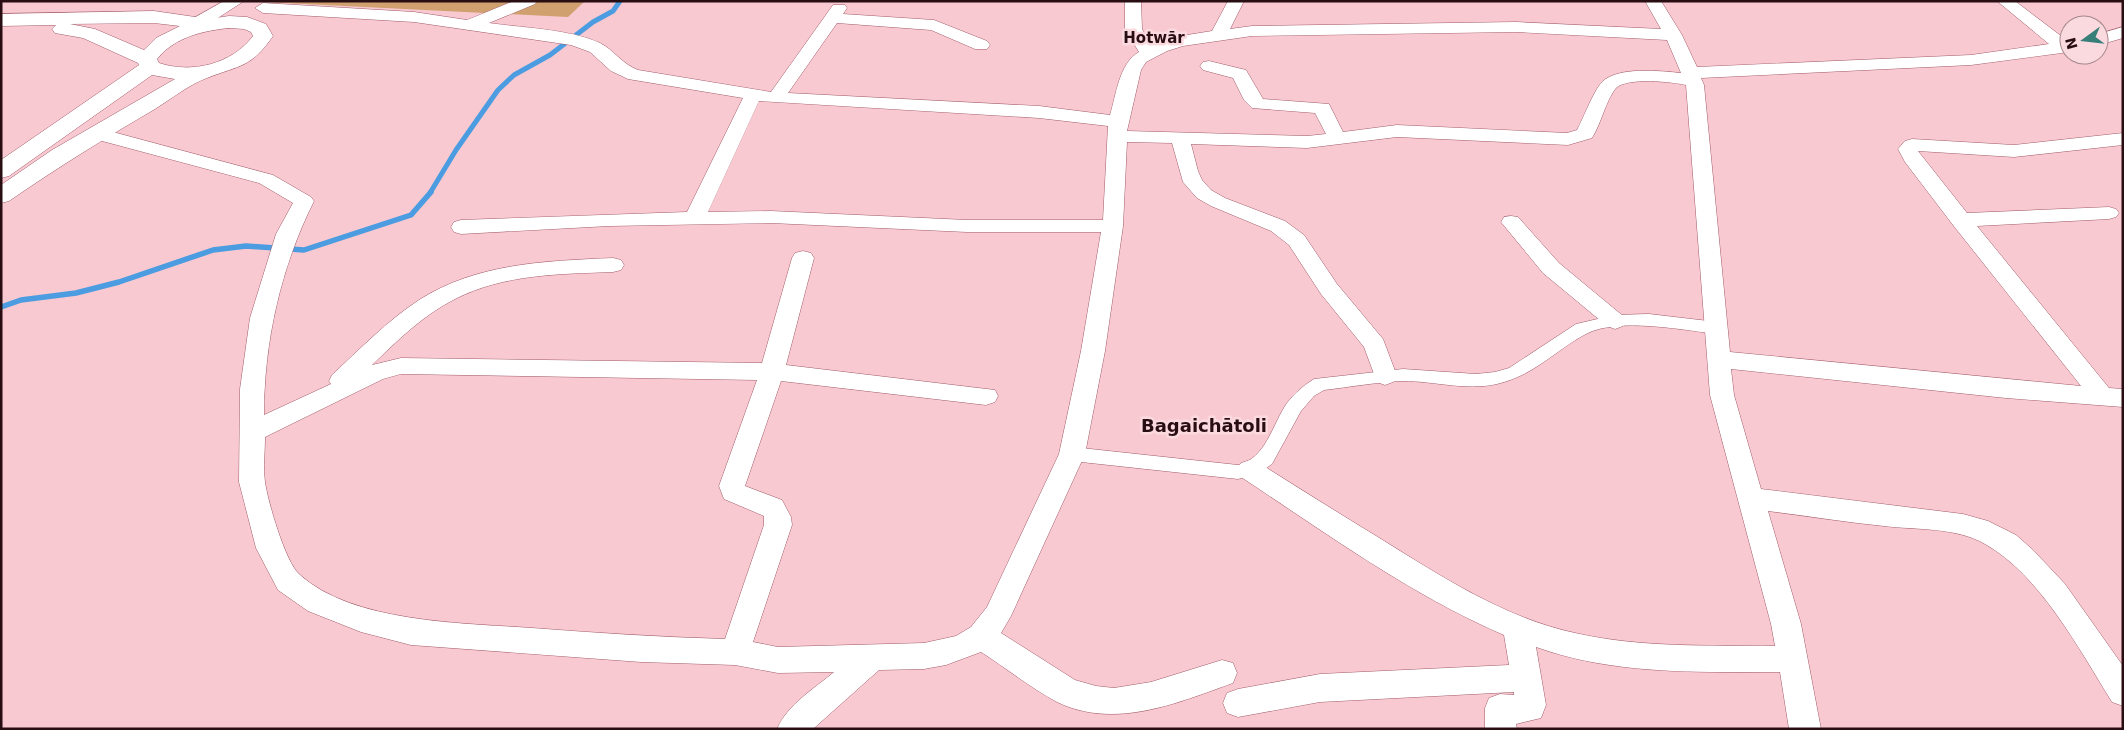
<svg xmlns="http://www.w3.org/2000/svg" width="2124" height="730" viewBox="0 0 2124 730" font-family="'DejaVu Sans',sans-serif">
  <rect width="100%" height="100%" fill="#f8c9d0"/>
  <path fill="#d0a16f" d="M 242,1 L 585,1 L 568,17 Z"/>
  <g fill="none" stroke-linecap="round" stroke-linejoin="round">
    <path stroke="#4b9ce1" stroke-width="5" d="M 430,193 L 456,150 L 498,90 L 514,75 L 550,55 L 593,22 L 613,11 L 620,1"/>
    <path stroke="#4b9ce1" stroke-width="5.5" d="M 1,307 L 21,300 L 76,293 L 119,282 L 213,250 L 246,246 L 304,250 L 411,215 L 431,192"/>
    <defs>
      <path id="pedestrian" d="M 1649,314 L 1717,322 L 1723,324 L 1725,328 L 1723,332 L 1717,334 C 1683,330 1617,317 1586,334 C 1554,351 1535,375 1497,384 C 1466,391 1434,381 1403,381 C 1377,382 1350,387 1324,390 L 1314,396 L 1301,411 L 1272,464 L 1259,473 L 1238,479 L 1072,461 L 1065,459 L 1063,454 L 1065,449 L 1072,447 L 1238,465 C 1266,459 1273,423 1287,403 C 1295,393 1303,386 1314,379 L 1403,369 L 1476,374 L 1495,372 L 1509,368 L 1576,324 L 1615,315 Z"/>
      <g id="minor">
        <path d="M 224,1 L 244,1 L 204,27 L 192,27 L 190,23 L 192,19 Z"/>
        <path d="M 514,1 L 537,1 L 535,4 L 489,23 C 523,28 569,29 600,43 C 614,50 622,64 638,70 L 771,92 L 833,5 L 845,5 L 847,8 L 843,14 L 934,20 L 987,41 L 990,45 L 987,49 L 975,49 L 931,30 L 837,23 L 788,93 L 1039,106 L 1110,115 C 1116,96 1119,63 1139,52 L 1125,29 L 1125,1 L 1141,1 L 1142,29 L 1151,45 L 1181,36 L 1212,31 L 1228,1 L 1244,1 L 1230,29 L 1252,26 L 1516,22 L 1661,29 L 1645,1 L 1661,1 L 1682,35 L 1697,67 L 1971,55 L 2049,44 L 1997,1 L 2015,1 L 2069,42 L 2069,52 L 1971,65 L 1701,78 L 1704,85 L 1730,352 L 2081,386 L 1953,225 L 1905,162 L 1898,149 L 1905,141 L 1912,139 L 2014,145 L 2123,133 L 2123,145 L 2014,157 L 1918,151 L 1967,213 L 2109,207 L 2116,209 L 2119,213 L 2116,217 L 2109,219 L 1977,226 L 2109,388 L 2123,389 L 2123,407 L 2006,398 L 1731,369 L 1734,395 L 1761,489 L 1963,514 L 1988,521 L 2016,535 L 2033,550 L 2065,584 L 2123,666 L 2123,706 L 2112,702 C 2079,649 2040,575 1985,544 C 1956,527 1916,530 1884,526 C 1845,522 1807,516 1768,511 L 1801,624 L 1821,729 L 1789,729 L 1780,672 C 1698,672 1614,675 1536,647 L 1546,705 L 1541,718 L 1516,724 L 1517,729 L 1485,729 L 1485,708 L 1489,698 L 1500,694 L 1514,695 L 1514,692 L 1320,702 L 1238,717 L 1227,713 L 1223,703 L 1227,693 L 1238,689 L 1320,674 L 1509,665 L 1504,635 C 1411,595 1326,533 1241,477 L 1237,470 L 1241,463 L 1250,460 L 1259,463 C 1300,489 1340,514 1381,539 C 1442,577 1505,618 1575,633 C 1641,648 1708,645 1775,646 L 1771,624 L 1710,395 L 1686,85 C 1673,82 1627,77 1616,88 C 1606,100 1601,124 1592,138 L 1568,145 L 1397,137 L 1307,148 L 1191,144 L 1198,171 L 1202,180 L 1211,190 L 1225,198 L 1285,221 L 1304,235 L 1337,284 L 1383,339 L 1397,376 L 1393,382 L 1385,385 L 1377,382 L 1364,347 L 1321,294 L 1289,245 L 1271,231 L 1211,206 L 1197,198 L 1183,182 L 1172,143 L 1127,142 L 1123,226 L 1105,351 L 1085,454 L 1011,616 L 1001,633 L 1075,680 L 1096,686 L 1114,688 L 1151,682 L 1222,660 L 1233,663 L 1237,673 L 1233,683 C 1177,703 1115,730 1057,702 C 1031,688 1006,668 981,652 L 946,665 L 924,669 L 879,670 L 813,729 L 777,729 C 788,704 814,689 834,672 L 778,673 L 735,665 L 641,662 L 411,645 L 361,632 L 308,611 L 278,590 L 256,548 L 239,482 L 240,389 L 250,318 L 276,234 L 293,203 L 259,183 L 91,138 L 89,134 L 91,130 L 98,128 L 273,175 L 311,197 L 314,201 C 281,267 264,341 264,415 L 331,384 L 329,381 L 332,375 C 360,349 387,321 419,300 C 477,263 546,261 613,258 L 621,260 L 624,265 L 621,270 L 613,272 C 560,274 504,274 455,299 C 423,315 397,341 372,365 L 401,358 L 762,363 L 792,258 L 795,253 L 803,251 L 811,253 L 814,258 L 786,365 L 995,390 L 998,396 L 995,402 L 986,405 L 781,381 L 745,486 L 782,500 L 791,517 L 792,525 L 753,642 L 778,647 L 924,643 L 956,636 L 971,627 L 987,607 L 1059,454 L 1081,351 L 1101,232 L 967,232 L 771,223 L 609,226 L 461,234 L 454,232 L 451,227 L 454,222 L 461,220 L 687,212 L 743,98 L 628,79 L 611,71 L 590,52 L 571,45 L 414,22 L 263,13 L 255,8 L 263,3 L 414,12 L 467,20 ZM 1516,32 L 1667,40 L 1681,73 C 1661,71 1618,66 1602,82 C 1593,92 1584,117 1577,130 L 1567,133 L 1397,125 L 1343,132 L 1329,104 L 1263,99 L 1246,70 L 1209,61 L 1203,62 L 1200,66 L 1203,70 L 1233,78 L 1244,100 L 1252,108 L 1315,113 L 1326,134 L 1307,136 L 1127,131 L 1141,70 L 1146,62 L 1167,51 L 1183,46 L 1252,36 ZM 759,101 L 1039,118 L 1108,126 L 1103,220 L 967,220 L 771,211 L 708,212 ZM 401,374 L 757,380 L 719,486 L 724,499 L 764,516 L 764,525 L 725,639 C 660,637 596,633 532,628 C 464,623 352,623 299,574 C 285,561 268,502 265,482 C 263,468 265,452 265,437 L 383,379 Z"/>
        <path d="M 2123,27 L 2123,38 L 2099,45 L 2099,34 Z"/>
        <path d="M 1511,216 L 1518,217 L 1559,263 L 1623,316 L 1626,321 L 1623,326 L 1615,329 L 1607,326 L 1543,273 L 1501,222 L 1504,217 Z"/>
      </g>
      <path id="secondary" d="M 154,11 L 209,19 L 229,16 L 247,17 L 266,24 L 273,36 C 251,68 240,65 207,78 C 190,84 171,99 155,109 C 105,138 57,168 9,201 L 1,203 L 1,185 L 52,150 L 175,79 L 152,75 L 9,176 L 1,178 L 1,160 L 139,65 L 138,63 L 83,38 L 55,33 L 52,29 L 56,25 L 1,26 L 1,14 ZM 154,23 L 180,26 L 156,38 L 144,50 L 95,29 L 70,24 ZM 229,28 L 244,29 L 251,32 L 253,36 C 232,64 192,74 159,63 L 157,59 C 175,37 202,31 229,28 Z"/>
    </defs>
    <use href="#pedestrian" stroke="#a15c6a" stroke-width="1"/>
    <use href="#minor" stroke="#a15c6a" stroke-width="1"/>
    <use href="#secondary" stroke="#a15c6a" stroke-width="1"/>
    <use href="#pedestrian" fill="#fff" fill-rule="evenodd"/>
    <use href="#minor" fill="#fff" fill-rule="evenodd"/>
    <use href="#secondary" fill="#fff" fill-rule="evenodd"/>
  </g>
  <g text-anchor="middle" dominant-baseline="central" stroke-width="5" stroke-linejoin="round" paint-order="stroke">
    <g font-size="15" font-weight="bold" fill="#280d13" stroke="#fbdadf">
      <text x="1154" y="38">Hotwār</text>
    </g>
    <g font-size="18" font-weight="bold" fill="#280d13" stroke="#fbdadf">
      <text x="1204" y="425">Bagaichātoli</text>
    </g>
  </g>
  <rect width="2124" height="730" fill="none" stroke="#280d13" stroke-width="5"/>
  <g transform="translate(2084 40) rotate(255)"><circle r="24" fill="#fbdadf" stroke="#a7888d"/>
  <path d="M0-4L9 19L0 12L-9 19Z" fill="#387f79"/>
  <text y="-8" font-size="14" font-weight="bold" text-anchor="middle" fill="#280d13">N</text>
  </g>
</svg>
